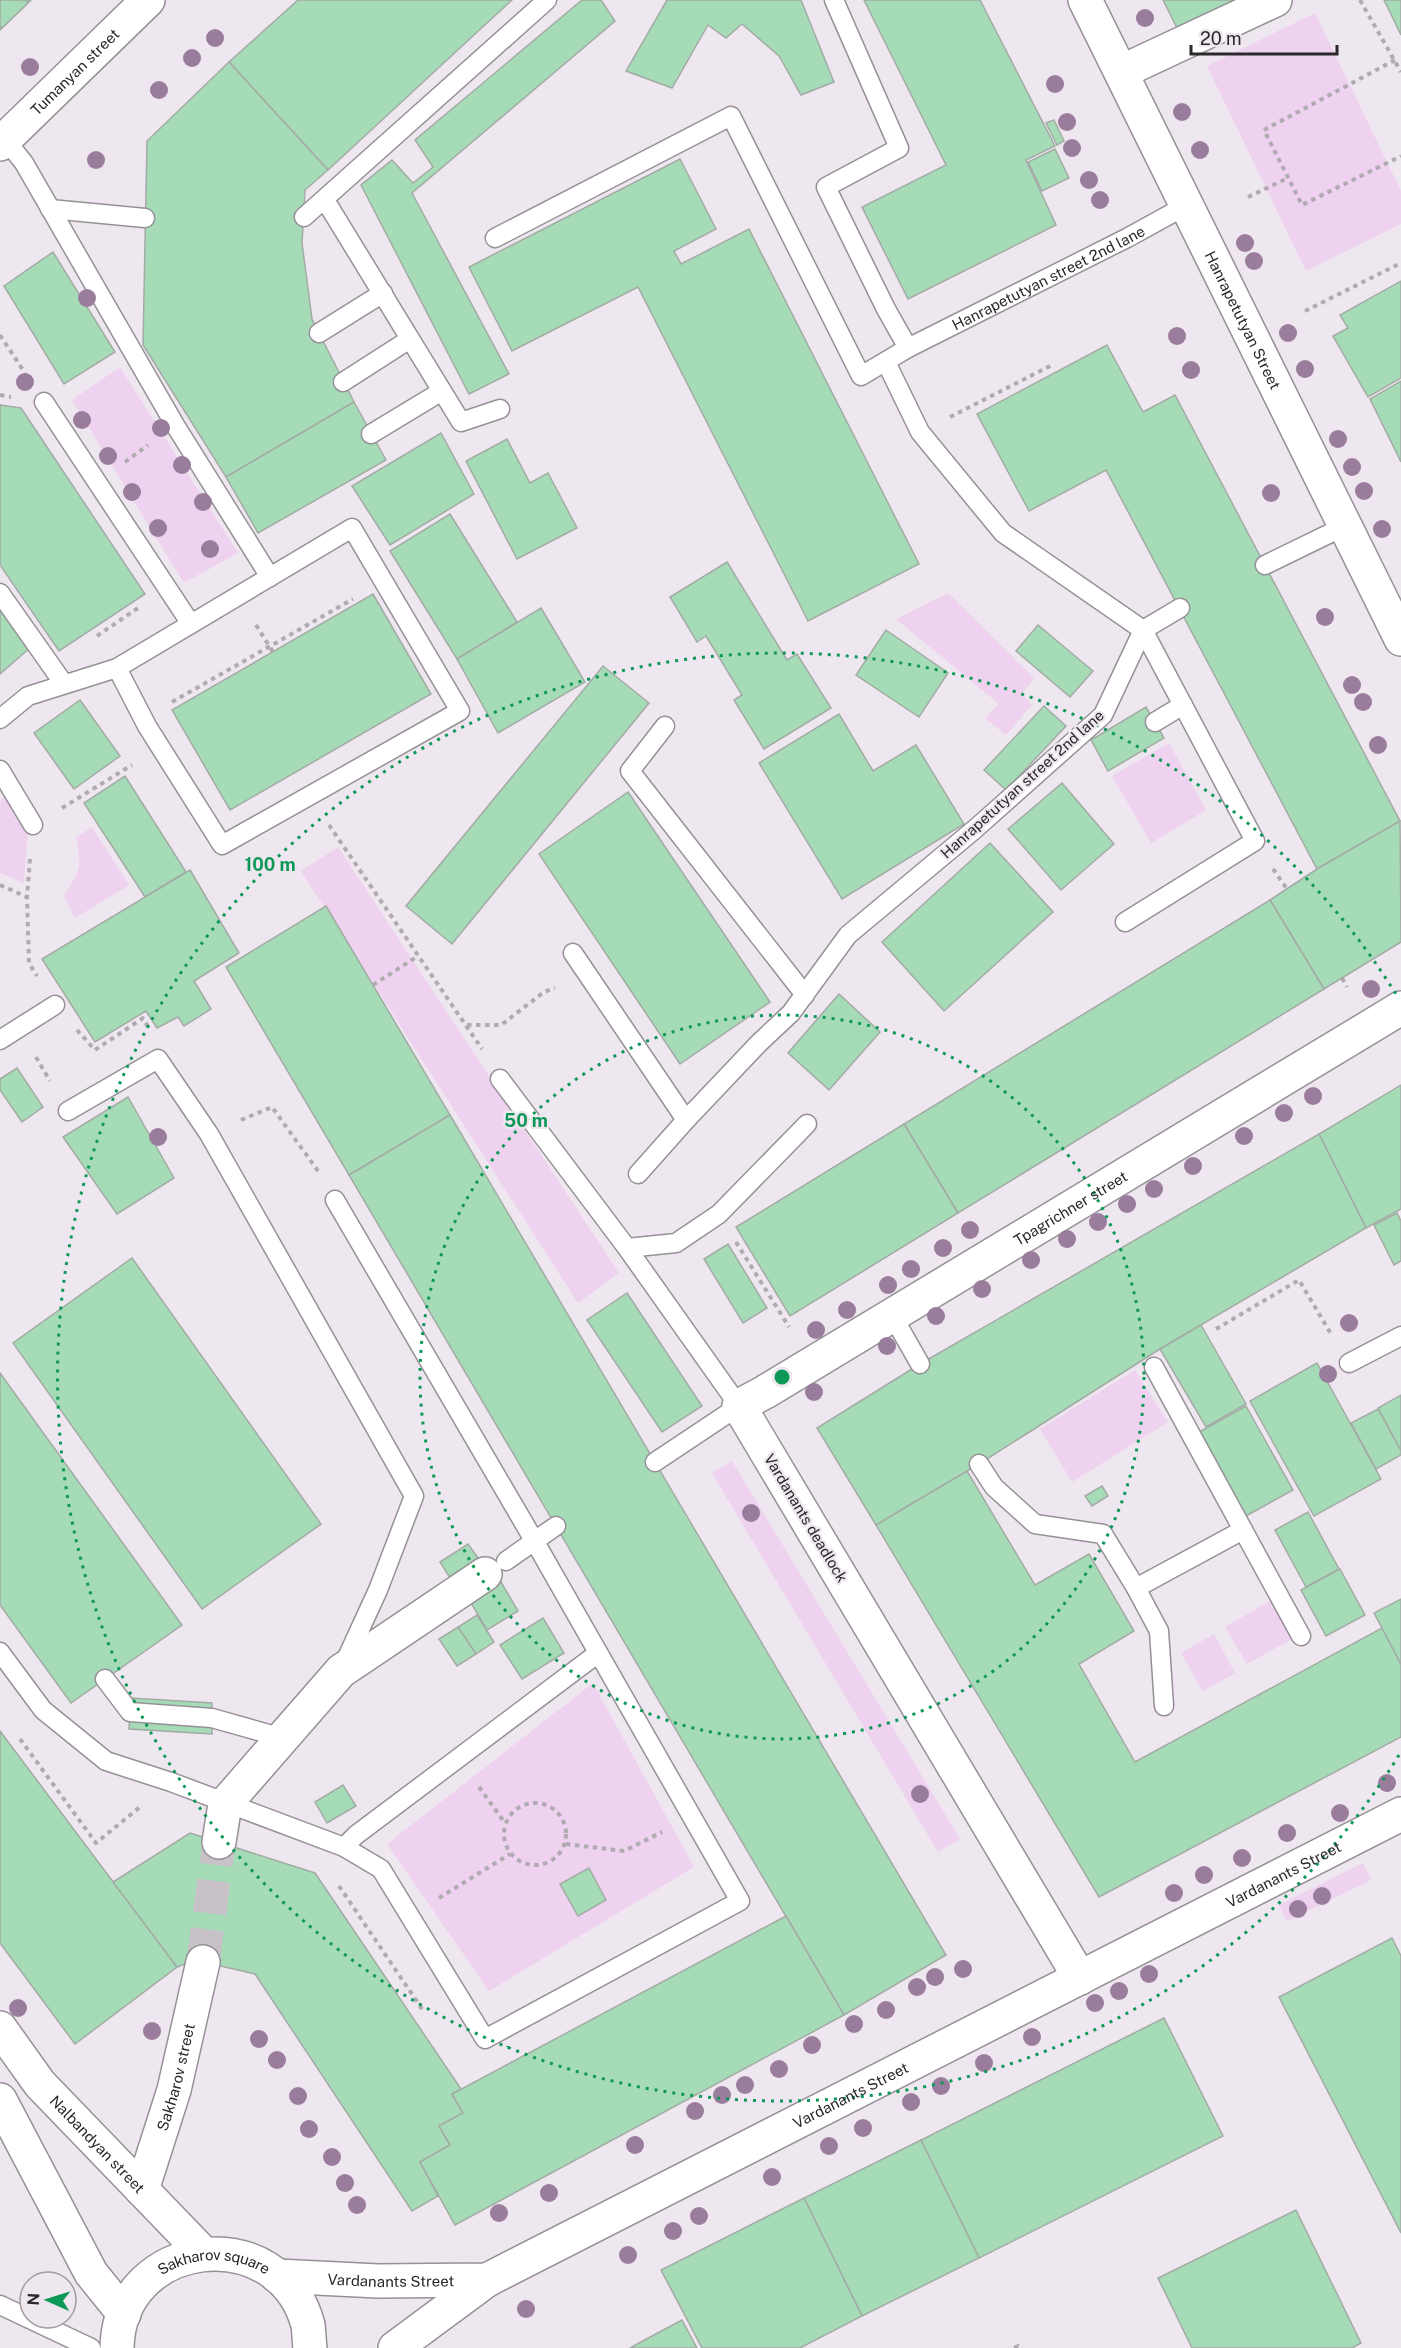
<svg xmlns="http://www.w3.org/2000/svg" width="1401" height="2348" viewBox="0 0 1401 2348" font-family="'Public Sans',sans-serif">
  <rect width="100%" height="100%" fill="#efe7ef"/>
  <g fill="#eed2ef">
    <path d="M 1315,13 L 1401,191 L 1401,224 L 1306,271 L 1207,66 Z"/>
    <path d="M 120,367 L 238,553 L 184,583 L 72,400 Z"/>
    <path d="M 948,593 L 1034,678 L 1022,694 L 1032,705 L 1006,735 L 985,718 L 999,704 L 896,619 Z"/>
    <path d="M 1169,743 L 1206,810 L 1151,843 L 1112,776 Z"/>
    <path d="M 7,793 L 28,828 L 24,883 L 0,873 L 0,802 Z"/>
    <path d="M 92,827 L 129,885 L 75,918 L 64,896 C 79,873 83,865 76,838 Z"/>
    <path d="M 338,847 L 619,1273 L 578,1303 L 301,871 Z"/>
    <path d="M 1135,1370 L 1168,1422 L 1072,1482 L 1040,1429 Z"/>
    <path d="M 732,1461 L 960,1839 L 938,1852 L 712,1473 Z"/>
    <path d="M 1270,1601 L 1292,1639 L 1247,1664 L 1225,1627 Z"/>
    <path d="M 1214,1634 L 1235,1673 L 1203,1691 L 1181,1653 Z"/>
    <path d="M 593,1683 L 694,1867 L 489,1991 L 387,1844 Z"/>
    <path d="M 1363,1863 L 1371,1880 L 1287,1921 L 1279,1905 Z"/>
  </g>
  <g fill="#a6dbb7" stroke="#a3aba5" stroke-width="1.5">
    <path d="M 0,0 L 31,0 L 0,30 Z"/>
    <path d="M 0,0 L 26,0 L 28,3 L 2,28 L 0,26 Z"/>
    <path d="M 298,0 L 512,0 L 328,170 L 229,62 Z"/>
    <path d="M 582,0 L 601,0 L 615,21 L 412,193 L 509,374 L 469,394 L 361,185 L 392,160 L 413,183 L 433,167 L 415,140 Z"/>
    <path d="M 667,0 L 801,0 L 834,82 L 801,95 L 779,56 L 742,24 L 726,38 L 708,25 L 672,88 L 626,71 Z"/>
    <path d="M 864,0 L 980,0 L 1055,146 L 1026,160 L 1056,225 L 908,299 L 862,207 L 946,165 Z"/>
    <path d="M 1163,0 L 1241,0 L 1179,32 Z"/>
    <path d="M 1384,0 L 1401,0 L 1401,35 Z"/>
    <path d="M 229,62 L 328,170 L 305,190 L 302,243 L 312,319 L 354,402 L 226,477 L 143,345 L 147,141 Z"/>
    <path d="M 1054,120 L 1064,141 L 1057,145 L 1046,123 Z"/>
    <path d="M 1055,149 L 1069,178 L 1042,191 L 1028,162 Z"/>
    <path d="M 680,159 L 716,229 L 674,251 L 681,264 L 749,229 L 919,564 L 808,621 L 638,287 L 512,351 L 469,267 Z"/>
    <path d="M 53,252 L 115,352 L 64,384 L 4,286 Z"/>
    <path d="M 1401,281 L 1401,378 L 1368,397 L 1333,336 L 1348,328 L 1340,315 Z"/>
    <path d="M 1107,345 L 1143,412 L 1175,395 L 1400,821 L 1317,869 L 1106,470 L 1029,511 L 977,414 Z"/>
    <path d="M 1401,381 L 1401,462 L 1370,399 Z"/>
    <path d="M 354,402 L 386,460 L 258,533 L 226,477 Z"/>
    <path d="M 0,405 L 21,408 L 145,594 L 59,651 L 0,565 Z"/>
    <path d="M 441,433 L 474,494 L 390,545 L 352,486 Z"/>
    <path d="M 507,439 L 530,483 L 548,473 L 577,528 L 517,559 L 466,461 Z"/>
    <path d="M 450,514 L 517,622 L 457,659 L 390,551 Z"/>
    <path d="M 727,562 L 787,660 L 797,654 L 831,708 L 764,749 L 734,700 L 742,695 L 706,636 L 697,642 L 670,597 Z"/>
    <path d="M 373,594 L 431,694 L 230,810 L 172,710 Z"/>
    <path d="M 541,608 L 585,682 L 498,733 L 457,659 Z"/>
    <path d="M 0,609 L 31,647 L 0,674 Z"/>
    <path d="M 1038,625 L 1093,671 L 1070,697 L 1016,651 Z"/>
    <path d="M 886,630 L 948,673 L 919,717 L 856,675 Z"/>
    <path d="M 603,666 L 649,703 L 452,944 L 406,906 Z"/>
    <path d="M 80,700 L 120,756 L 74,789 L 34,733 Z"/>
    <path d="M 1044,706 L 1066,726 L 1006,790 L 984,770 Z"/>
    <path d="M 1146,707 L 1164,738 L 1108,771 L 1091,740 Z"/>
    <path d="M 839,714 L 873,771 L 916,745 L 964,824 L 842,899 L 759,763 Z"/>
    <path d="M 125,776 L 186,872 L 145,897 L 84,803 Z"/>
    <path d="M 1062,783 L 1114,844 L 1061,890 L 1008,829 Z"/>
    <path d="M 628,792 L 770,1002 L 680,1064 L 539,854 Z"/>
    <path d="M 1400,821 L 1401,942 L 1324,989 L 1270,900 L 1317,869 Z"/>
    <path d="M 990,843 L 1053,912 L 944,1011 L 882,942 Z"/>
    <path d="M 190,870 L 239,953 L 194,981 L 211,1009 L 184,1026 L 178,1017 L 157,1028 L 146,1011 L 95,1042 L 42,959 Z"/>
    <path d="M 1270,900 L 1324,989 L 958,1213 L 904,1124 Z"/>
    <path d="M 326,906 L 450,1115 L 349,1175 L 226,967 Z"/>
    <path d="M 839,994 L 880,1032 L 829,1090 L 788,1053 Z"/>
    <path d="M 17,1068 L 43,1107 L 22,1122 L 0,1090 L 0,1079 Z"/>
    <path d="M 1401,1085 L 1401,1209 L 1366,1228 L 1319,1134 Z"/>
    <path d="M 128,1097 L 174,1178 L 117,1214 L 63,1137 Z"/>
    <path d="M 450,1115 L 946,1955 L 844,2015 L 349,1175 Z"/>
    <path d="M 904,1124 L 958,1213 L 790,1316 L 736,1227 Z"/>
    <path d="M 1319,1134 L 1366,1228 L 1160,1349 L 979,1464 L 876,1525 L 817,1428 L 920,1364 Z"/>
    <path d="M 1397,1213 L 1401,1221 L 1401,1261 L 1394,1265 L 1374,1225 Z"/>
    <path d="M 728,1244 L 767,1308 L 743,1323 L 704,1259 Z"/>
    <path d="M 132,1258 L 321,1524 L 202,1609 L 13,1343 Z"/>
    <path d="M 627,1293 L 702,1406 L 662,1432 L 587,1320 Z"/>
    <path d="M 1201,1325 L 1246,1404 L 1206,1427 L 1160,1349 Z"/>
    <path d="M 1317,1363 L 1381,1479 L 1314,1516 L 1250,1401 Z"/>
    <path d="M 0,1373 L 182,1625 L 71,1703 L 0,1605 Z"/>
    <path d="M 1401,1395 L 1401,1451 L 1378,1408 Z"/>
    <path d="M 1246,1406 L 1293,1490 L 1246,1516 L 1199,1432 Z"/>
    <path d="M 1378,1409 L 1401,1451 L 1401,1455 L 1376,1469 L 1351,1423 Z"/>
    <path d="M 967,1471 L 1035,1585 L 1089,1554 L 1134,1631 L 1079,1664 L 1135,1762 L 1382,1628 L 1401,1664 L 1401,1737 L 1099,1897 L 876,1525 Z"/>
    <path d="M 1102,1486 L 1108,1496 L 1092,1506 L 1085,1496 Z"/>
    <path d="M 1308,1512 L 1339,1569 L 1306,1587 L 1275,1530 Z"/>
    <path d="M 468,1544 L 481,1562 L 452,1581 L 440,1562 Z"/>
    <path d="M 1340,1569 L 1365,1615 L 1326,1636 L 1301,1590 Z"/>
    <path d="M 501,1582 L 518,1611 L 487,1630 L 470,1601 Z"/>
    <path d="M 1401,1599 L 1401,1664 L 1374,1613 Z"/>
    <path d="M 477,1615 L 494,1642 L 476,1654 L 458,1627 Z"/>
    <path d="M 543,1618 L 564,1653 L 522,1679 L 500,1645 Z"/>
    <path d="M 458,1627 L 476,1654 L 457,1666 L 439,1639 Z"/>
    <path d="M 131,1698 L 212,1703 L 212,1734 L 129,1729 Z"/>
    <path d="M 0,1731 L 177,1967 L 75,2044 L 0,1943 Z"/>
    <path d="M 343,1785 L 356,1806 L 327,1823 L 315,1802 Z"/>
    <path d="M 190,1833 L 315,1873 L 461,2089 L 452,2094 L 463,2113 L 439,2126 L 450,2145 L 420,2162 L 438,2196 L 412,2211 L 255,1974 L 195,1960 L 177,1967 L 113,1882 Z"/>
    <path d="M 589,1868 L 606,1900 L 578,1916 L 560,1884 Z"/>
    <path d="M 786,1916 L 844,2015 L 455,2225 L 420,2162 L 450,2145 L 439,2126 L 463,2113 L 452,2094 Z"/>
    <path d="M 1392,1938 L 1401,1956 L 1401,2233 L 1279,1997 Z"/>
    <path d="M 1164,2018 L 1223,2136 L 979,2258 L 921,2140 Z"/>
    <path d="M 921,2140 L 979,2258 L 862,2316 L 804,2198 Z"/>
    <path d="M 804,2198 L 862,2316 L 800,2348 L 702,2348 L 661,2270 Z"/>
    <path d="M 1296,2210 L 1361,2343 L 1352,2348 L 1192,2348 L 1158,2278 Z"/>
    <path d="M 682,2320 L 697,2348 L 630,2348 L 652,2336 Z"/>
  </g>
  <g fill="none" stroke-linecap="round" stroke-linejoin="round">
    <path stroke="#c8c1c8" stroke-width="33" stroke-dasharray="33 16" stroke-linecap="butt" d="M 203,1962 L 219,1842"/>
    <defs>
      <g id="lane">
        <path d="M 834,0 L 899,148 L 826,187 L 886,309 L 908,348"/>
        <path d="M 5,139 L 24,163 L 175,425 L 270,577"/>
        <path d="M 325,200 L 461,422 L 500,409"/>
        <path d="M 50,209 L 145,218"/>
        <path d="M 304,217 L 547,0"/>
        <path id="s1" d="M 495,238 L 731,116 L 861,376 L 908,348 L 1127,238 L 1187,205"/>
        <path d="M 319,333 L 383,293"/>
        <path d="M 343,382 L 410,339"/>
        <path d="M 44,402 L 191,624"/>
        <path d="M 371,434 L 442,391"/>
        <path d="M 1265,565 L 1345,526"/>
        <path d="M 0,593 L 64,684"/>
        <path d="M 0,719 L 28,696 L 117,668 L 352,528 L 460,711 L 222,845 L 147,726 L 117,668"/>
        <path d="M 1155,722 L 1183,705"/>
        <path d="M 665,726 L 630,771 L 805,995"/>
        <path d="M 0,770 L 33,825"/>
        <path d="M 1125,922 L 1255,841 L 1143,630 L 1180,608"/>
        <path d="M 573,953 L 686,1120"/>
        <path d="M 0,1040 L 55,1005"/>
        <path d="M 500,1079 L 627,1248 L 739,1406 L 655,1462"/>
        <path d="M 68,1111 L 158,1059 L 209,1134 L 414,1496 L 378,1590 L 344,1664"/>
        <path d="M 638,1174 L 686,1120 L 759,1043 L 791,1013 L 848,935 L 975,829 L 1103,715 L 1143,630 L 1003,533 L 920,432 L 886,362"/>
        <path d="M 627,1248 L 676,1243 L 719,1214 L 807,1124"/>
        <path d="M 892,1315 L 920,1364"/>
        <path d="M 1349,1363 L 1401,1336"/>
        <path d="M 1154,1367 L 1301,1636"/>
        <path d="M 979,1464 L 994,1487 L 1035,1524 L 1103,1534 L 1136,1588 L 1243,1530"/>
        <path d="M 506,1561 L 556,1526"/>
        <path d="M 1136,1588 L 1159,1631 L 1164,1706"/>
        <path d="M 0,1652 L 43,1710 L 106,1761 L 171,1782 L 344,1847 L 381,1869 L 485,2039 L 740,1901 L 535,1542 L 335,1200"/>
        <path d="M 105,1679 L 130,1712 L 212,1718 L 283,1738"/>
        <path d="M 344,1847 L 356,1835 L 597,1654"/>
        <path d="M 0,2305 L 91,2348"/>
      </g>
      <g id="street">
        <path d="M 1121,72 L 1275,0"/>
        <path d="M 219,1842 L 225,1804 L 341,1671 L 485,1574"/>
        <path id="s2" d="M 1080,1978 L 739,1406 L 765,1392 L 1401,1008"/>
        <path id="s3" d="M 142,2190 L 174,2090 L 203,1962"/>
      </g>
      <g id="secondary">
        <path id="s4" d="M 1085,0 L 1401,639"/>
        <path id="s5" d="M 0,144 L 148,0"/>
        <path id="s6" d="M 0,2028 L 40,2084 L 203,2253"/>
        <path d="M 0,2100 L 91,2273 L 124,2314"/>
        <path id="s7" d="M 277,2276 L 378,2281 L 487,2280 L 1401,1814"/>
        <path id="s8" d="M 117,2348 C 119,2237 279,2218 308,2325 C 309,2332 309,2341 310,2348"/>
        <path d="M 395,2348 L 487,2280"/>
      </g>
    </defs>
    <use href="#lane" stroke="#969097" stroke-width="21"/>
    <use href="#street" stroke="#969097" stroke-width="36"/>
    <use href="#secondary" stroke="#969097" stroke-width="36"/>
    <g stroke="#b1aab1" stroke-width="4" stroke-dasharray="4.5 4.5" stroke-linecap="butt">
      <path d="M 1360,0 L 1401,72"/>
      <path d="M 1395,60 L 1264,130 L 1302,205 L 1401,156"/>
      <path d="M 1248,197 L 1288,178"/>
      <path d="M 1305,311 L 1401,263"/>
      <path d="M 0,335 L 25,373"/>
      <path d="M 0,395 L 11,397"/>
      <path d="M 950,417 L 1054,364"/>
      <path d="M 125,462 L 148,445"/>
      <path d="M 256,625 L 273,652"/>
      <path d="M 97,636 L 138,608"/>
      <path d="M 172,702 L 353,599"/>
      <path d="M 62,808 L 132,765"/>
      <path d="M 329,825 L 482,1049"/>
      <path d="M 30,859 L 27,897 L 29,963 L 37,976"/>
      <path d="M 1273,869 L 1287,889"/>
      <path d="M 0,885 L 27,897"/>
      <path d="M 1342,978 L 1347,987"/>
      <path d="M 373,985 L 418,956"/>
      <path d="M 467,1025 L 501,1025 L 544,992 L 555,988"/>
      <path d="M 77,1030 L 95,1050 L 143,1018 L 148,1027"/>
      <path d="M 36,1057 L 50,1081"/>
      <path d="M 241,1120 L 272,1107 L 318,1171"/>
      <path d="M 736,1242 L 789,1327"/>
      <path d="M 1216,1329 L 1299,1280 L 1331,1334"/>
      <path d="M 20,1739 L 96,1843 L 140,1807"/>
      <path d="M 479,1787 L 505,1823"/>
      <circle cx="535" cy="1834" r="31"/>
      <path d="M 566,1844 L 624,1851 L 662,1832"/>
      <path d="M 339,1886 L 424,2012"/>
      <path d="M 439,1898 L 510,1854"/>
      <path d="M 1014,2348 L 1018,2346 L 1019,2348"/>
    </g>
    <use href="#lane" stroke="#fff" stroke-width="18"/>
    <use href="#street" stroke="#fff" stroke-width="33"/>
    <use href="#secondary" stroke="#fff" stroke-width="33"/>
  </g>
  <g fill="#9a7c9c">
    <circle cx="1145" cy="18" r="9"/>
    <circle cx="215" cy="38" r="9"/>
    <circle cx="192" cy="58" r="9"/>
    <circle cx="30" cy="67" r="9"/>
    <circle cx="1055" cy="84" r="9"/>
    <circle cx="159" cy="90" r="9"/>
    <circle cx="1182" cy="112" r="9"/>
    <circle cx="1067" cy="122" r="9"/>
    <circle cx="1072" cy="148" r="9"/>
    <circle cx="1200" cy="150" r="9"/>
    <circle cx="96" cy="160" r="9"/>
    <circle cx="1089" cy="180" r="9"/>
    <circle cx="1100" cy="200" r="9"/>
    <circle cx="1245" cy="243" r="9"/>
    <circle cx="1254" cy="261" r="9"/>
    <circle cx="87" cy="298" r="9"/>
    <circle cx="1288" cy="333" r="9"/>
    <circle cx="1177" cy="336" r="9"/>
    <circle cx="1305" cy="369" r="9"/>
    <circle cx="1191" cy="370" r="9"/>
    <circle cx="25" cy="382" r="9"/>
    <circle cx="82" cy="420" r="9"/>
    <circle cx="161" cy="428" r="9"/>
    <circle cx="1338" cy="439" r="9"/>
    <circle cx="108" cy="456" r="9"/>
    <circle cx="182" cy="465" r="9"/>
    <circle cx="1352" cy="467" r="9"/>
    <circle cx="1364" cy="491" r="9"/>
    <circle cx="132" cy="492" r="9"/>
    <circle cx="1271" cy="493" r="9"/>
    <circle cx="203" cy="502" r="9"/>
    <circle cx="158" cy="528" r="9"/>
    <circle cx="1382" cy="529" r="9"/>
    <circle cx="210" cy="549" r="9"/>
    <circle cx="1325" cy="617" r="9"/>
    <circle cx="1352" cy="685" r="9"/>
    <circle cx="1363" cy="702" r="9"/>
    <circle cx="1378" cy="745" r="9"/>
    <circle cx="1371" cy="989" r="9"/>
    <circle cx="1313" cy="1096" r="9"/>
    <circle cx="1284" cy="1113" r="9"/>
    <circle cx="1244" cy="1136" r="9"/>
    <circle cx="158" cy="1137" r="9"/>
    <circle cx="1193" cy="1166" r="9"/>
    <circle cx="1154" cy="1189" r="9"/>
    <circle cx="1127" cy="1204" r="9"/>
    <circle cx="1098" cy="1222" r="9"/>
    <circle cx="970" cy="1230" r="9"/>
    <circle cx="1067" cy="1239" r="9"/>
    <circle cx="943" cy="1248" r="9"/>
    <circle cx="1031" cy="1260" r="9"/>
    <circle cx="911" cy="1269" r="9"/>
    <circle cx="888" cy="1285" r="9"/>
    <circle cx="982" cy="1289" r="9"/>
    <circle cx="847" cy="1310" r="9"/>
    <circle cx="936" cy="1316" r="9"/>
    <circle cx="1349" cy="1323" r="9"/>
    <circle cx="816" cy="1330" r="9"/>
    <circle cx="887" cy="1346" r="9"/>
    <circle cx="1328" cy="1374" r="9"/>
    <circle cx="814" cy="1392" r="9"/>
    <circle cx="751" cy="1513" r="9"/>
    <circle cx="1387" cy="1783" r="9"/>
    <circle cx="920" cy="1794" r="9"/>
    <circle cx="1340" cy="1813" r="9"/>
    <circle cx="1287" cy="1833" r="9"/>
    <circle cx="1242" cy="1858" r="9"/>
    <circle cx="1204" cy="1875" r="9"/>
    <circle cx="1174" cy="1893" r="9"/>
    <circle cx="1322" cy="1896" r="9"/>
    <circle cx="1298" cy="1909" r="9"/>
    <circle cx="963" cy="1969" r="9"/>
    <circle cx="1149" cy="1974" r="9"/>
    <circle cx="935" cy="1977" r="9"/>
    <circle cx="917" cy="1987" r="9"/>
    <circle cx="1119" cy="1991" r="9"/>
    <circle cx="1095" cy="2003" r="9"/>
    <circle cx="18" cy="2008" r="9"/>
    <circle cx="886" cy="2010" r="9"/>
    <circle cx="854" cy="2024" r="9"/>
    <circle cx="152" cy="2031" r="9"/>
    <circle cx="1032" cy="2037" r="9"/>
    <circle cx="259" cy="2039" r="9"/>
    <circle cx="812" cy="2045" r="9"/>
    <circle cx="277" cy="2060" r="9"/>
    <circle cx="984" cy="2063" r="9"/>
    <circle cx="779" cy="2069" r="9"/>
    <circle cx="745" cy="2085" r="9"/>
    <circle cx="941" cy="2086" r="9"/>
    <circle cx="722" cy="2095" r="9"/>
    <circle cx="298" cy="2096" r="9"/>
    <circle cx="911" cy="2102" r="9"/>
    <circle cx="695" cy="2111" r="9"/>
    <circle cx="863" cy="2128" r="9"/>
    <circle cx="309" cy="2129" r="9"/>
    <circle cx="635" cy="2145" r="9"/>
    <circle cx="829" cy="2146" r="9"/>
    <circle cx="332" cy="2157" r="9"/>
    <circle cx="772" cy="2177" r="9"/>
    <circle cx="345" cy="2183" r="9"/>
    <circle cx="549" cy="2193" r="9"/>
    <circle cx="357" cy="2205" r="9"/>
    <circle cx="499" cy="2213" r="9"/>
    <circle cx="699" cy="2216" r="9"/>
    <circle cx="673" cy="2231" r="9"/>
    <circle cx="628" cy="2255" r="9"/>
    <circle cx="526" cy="2309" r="9"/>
  </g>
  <g fill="none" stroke="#0e9858" stroke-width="3" stroke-dasharray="3 6">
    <circle cx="782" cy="1377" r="362"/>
    <path d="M1399 1755A724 724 0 1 1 1399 999"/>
  </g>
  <g text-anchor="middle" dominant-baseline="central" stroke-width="4.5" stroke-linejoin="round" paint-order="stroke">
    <g font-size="15" fill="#2b282b" stroke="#efe7ef">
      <text stroke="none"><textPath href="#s5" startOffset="104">Tumanyan street</textPath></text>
      <text stroke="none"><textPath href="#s1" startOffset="768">Hanrapetutyan street 2nd lane</textPath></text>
      <text stroke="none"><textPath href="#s4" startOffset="357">Hanrapetutyan Street</textPath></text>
      <text transform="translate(1022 784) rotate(-42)">Hanrapetutyan street 2nd lane</text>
      <text stroke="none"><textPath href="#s2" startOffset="1052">Tpagrichner street</textPath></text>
      <text transform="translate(806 1518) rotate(59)">Vardanants deadlock</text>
      <text stroke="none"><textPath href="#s7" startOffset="1104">Vardanants Street</textPath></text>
      <text stroke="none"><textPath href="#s3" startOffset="118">Sakharov street</textPath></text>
      <text stroke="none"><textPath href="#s7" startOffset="618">Vardanants Street</textPath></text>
      <text stroke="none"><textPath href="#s6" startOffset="152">Nalbandyan street</textPath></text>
      <text stroke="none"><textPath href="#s8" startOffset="150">Sakharov square</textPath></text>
      <text stroke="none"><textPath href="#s7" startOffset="114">Vardanants Street</textPath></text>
    </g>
  </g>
  <circle cx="782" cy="1377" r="9" fill="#0e9858" stroke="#efe7ef" stroke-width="3"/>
  <g font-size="18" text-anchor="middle" font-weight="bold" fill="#0e9858" stroke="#efe7ef" stroke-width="4.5" stroke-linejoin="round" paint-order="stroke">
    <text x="270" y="871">100 m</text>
    <text x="526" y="1127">50 m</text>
  </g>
  <g transform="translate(48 2300) rotate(273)"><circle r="28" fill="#efe7ef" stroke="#a19ba1" stroke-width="1.5"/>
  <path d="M0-4.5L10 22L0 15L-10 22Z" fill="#0e9858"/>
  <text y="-9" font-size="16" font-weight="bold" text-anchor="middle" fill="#2b282b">N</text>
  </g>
  <path d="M1191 45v9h146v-9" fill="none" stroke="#2b282b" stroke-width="3"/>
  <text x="1200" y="45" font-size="18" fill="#2b282b" stroke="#efe7ef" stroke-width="4.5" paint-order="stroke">20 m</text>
</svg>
